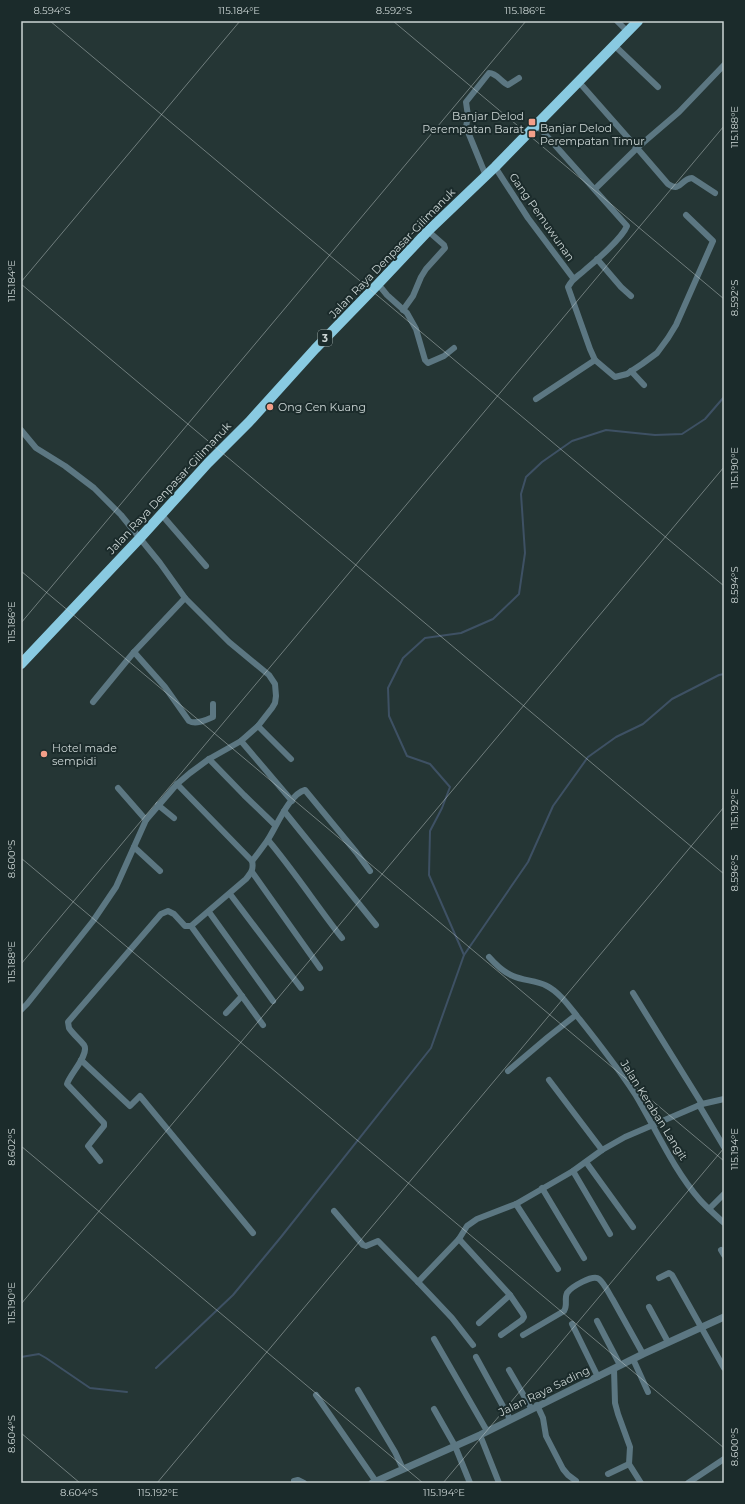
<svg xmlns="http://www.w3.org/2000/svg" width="745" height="1504" viewBox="0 0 745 1504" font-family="Montserrat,sans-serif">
  <rect width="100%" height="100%" fill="#253635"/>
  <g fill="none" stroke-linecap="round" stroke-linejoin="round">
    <g stroke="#3e5164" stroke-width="2">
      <path d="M 464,955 L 429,875 L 430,831 L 442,808 L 450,787 L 430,764 L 407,756 L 389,716 L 388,688 L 403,658 L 425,638 L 461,633 L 493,619 L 519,594 L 525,553 L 521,494 L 526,477 L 542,462 L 572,441 L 606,430 L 655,435 L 682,434 L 705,419 L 724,397"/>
      <path d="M 21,1357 L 39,1354 L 46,1358 L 90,1388 L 127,1392"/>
      <path d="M 156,1368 L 233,1295 L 281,1237 L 431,1048 L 464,955 L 528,862 L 553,806 L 588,757 L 616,737 L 643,724 L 672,699 L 719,675 L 724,674"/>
    </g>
    <g stroke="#5c7782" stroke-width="6">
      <path d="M 617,21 L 627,31"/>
      <path d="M 614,45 L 658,87"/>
      <path d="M 578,81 L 637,148 L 668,184 C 681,193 680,179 692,178 L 715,193"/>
      <path d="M 537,125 L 627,226 C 622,238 597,260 586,269 C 578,277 574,276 568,287 L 590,349 L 595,360 L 615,377 L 627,374 L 642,364 L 657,353 L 668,338 L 676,325 L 713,241 L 686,215"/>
      <path d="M 495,167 L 528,218 L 573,278"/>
      <path d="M 486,176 L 466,127 L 468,116 L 466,102 L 489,73 C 497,73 501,82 508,85 L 519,78"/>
      <path d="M 595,189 L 637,148 L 679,112 L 724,65"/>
      <path d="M 597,259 L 621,287 L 631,296"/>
      <path d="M 378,284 L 387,295 L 407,313 L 416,329 L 425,360 L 428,363 L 444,356 L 454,348"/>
      <path d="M 403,310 L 413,296 L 421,277 L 426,269 L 445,248 L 444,245 L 428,231"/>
      <path d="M 631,371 L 644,385"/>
      <path d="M 536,399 L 595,360"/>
      <path d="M 21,430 L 36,448 L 65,466 L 94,488 L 121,515 L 160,563 L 185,598 L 229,642 L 269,675 L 275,684 L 276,696 L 275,703 L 272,708 L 258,726 L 241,741 L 209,759 L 190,773 L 177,784 L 146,820 L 116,887 L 93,921 L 27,1004 L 21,1010"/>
      <path d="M 161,514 L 206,566"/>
      <path d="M 134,652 L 165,687 L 189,721 C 196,725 206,720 213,717 L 213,704"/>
      <path d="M 93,702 L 134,652 L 185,598"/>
      <path d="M 258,726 L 291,759"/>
      <path d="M 241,741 L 292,801"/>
      <path d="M 209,759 L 244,795 L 275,825"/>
      <path d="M 177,784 L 252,861 C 254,869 251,873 246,879 L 191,926 L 263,1025"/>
      <path d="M 118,788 L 146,820"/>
      <path d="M 158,805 L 174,818"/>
      <path d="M 284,811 L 376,925"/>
      <path d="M 268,840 C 294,871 317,906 342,938"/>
      <path d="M 134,847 L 160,871"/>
      <path d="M 252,861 C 257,855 262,848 267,841 C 276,828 289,794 305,790 L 356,852 L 370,871"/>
      <path d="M 252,872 L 320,968"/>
      <path d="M 230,894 L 301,988"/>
      <path d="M 209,912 L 273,1001"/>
      <path d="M 489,957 C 496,965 503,972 513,976 C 524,981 536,980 547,986 C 559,992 569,1006 577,1016 C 597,1041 617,1067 635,1094 C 656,1129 673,1169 700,1200 C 707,1208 716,1215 724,1223"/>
      <path d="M 633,993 L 702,1104"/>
      <path d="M 226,1013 L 242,996"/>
      <path d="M 81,1060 L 130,1106 L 140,1096 L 253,1233"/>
      <path d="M 508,1071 L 548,1037 L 576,1015"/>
      <path d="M 549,1080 L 602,1150"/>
      <path d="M 699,1105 L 724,1147"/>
      <path d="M 100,1161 L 88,1146 L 104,1126 L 104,1123 L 67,1084 C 70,1074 90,1054 84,1045 C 79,1039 73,1034 69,1028 L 68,1022 L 161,914 L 168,911 L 174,914 L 185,926 L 191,926"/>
      <path d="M 586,1162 L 633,1227"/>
      <path d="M 573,1171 L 610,1234"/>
      <path d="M 542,1188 L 584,1258"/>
      <path d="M 516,1204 L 558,1269"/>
      <path d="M 709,1209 L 724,1194"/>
      <path d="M 334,1211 L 363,1245 L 366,1246 L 378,1241 L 380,1243 L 418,1282 L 452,1318 L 473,1345"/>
      <path d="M 459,1239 L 510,1295 L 523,1314 L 524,1317 L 522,1320 L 501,1335"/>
      <path d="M 721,1250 L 724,1255"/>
      <path d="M 659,1278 L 669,1273 L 672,1275 L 724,1368"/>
      <path d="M 418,1282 L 459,1239 L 467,1226 L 477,1219 L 516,1204 L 573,1171 L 602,1150 L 625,1137 L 702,1104 L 724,1099"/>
      <path d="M 649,1307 L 668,1342"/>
      <path d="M 597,1321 L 620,1365"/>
      <path d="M 479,1323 L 510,1295"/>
      <path d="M 572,1324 L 598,1377"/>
      <path d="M 523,1335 L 564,1311 C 568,1305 564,1299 567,1293 C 571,1287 593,1274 599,1279 C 605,1284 609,1294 613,1300 C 623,1318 633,1336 643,1354"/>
      <path d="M 434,1339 L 487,1431"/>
      <path d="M 476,1357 L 510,1419"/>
      <path d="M 633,1359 L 648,1392"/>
      <path d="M 614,1369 L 615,1403 L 618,1414 L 630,1447 L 629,1464 L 641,1483"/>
      <path d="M 509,1370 L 531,1408"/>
      <path d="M 358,1390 L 395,1452 L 403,1469"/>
      <path d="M 316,1395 L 377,1483"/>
      <path d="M 537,1405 L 543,1418 L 546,1436 L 563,1469 L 568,1475 L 576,1481"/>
      <path d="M 434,1409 L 455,1446 L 470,1483"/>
      <path d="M 480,1435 L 499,1483"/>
      <path d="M 608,1474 L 629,1464"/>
      <path d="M 294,1481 L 298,1480 L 304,1483"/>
      <path d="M 688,1483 L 724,1459"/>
    </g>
    <path stroke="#5c7782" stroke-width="7" d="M 372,1483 L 480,1435 L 643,1354 L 724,1317"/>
    <path stroke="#89cae1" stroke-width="10" d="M 21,664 L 140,538 L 208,463 L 249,422 L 315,349 L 378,284 L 428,231 L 495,167 L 638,21"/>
  </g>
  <path fill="none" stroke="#cbd5d4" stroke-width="1" stroke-opacity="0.45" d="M 50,21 L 724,586M 393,21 L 724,299M 21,282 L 240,21M 21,284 L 724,874M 21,571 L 724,1161M 21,623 L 526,21M 21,858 L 724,1448M 21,964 L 724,126M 21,1146 L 423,1483M 21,1304 L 724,467M 21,1433 L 80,1483M 157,1483 L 724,807M 443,1483 L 724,1148"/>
  <g fill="#f49e88" stroke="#1b2b2b" stroke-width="1.5">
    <rect x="528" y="118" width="8" height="8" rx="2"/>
    <rect x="528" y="130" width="8" height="8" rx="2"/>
    <circle cx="270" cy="407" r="4"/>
    <circle cx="44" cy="754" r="4"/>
  </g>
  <g text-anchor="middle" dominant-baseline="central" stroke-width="4" stroke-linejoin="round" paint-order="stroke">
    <rect fill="#1b2b2b" stroke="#96a2a1" stroke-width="1" x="318" y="330" width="14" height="16" rx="3"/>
    <g font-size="10" font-weight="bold" fill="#cbd5d4">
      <text x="325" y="338">3</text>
    </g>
    <g font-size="11" fill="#cbd5d4" stroke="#1b2b2b" text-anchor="start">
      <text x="524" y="116" text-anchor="end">Banjar Delod<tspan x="524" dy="13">Perempatan Barat</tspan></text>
      <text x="540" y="128">Banjar Delod<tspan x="540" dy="13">Perempatan Timur</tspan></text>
      <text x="278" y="407">Ong Cen Kuang</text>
      <text x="52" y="748">Hotel made<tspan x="52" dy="13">sempidi</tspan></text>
    </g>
    <g font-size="11" fill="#cbd5d4" stroke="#1b2b2b">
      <text transform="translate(542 217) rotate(55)">Gang Pemuwunan</text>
      <text transform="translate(392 253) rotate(-46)">Jalan Raya Denpasar-Gilimanuk</text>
      <text transform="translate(169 488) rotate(-47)">Jalan Raya Denpasar-Gilimanuk</text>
      <text transform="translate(654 1110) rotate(58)">Jalan Keraban Langit</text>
      <text transform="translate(544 1391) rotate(-26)">Jalan Raya Sading</text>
    </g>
  </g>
  <rect width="745" height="1504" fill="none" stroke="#1b2b2b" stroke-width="44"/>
  <rect x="22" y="22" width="701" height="1460" fill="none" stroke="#cbd5d4" stroke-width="1.5"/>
  <g font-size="10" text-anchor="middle" fill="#cbd5d4">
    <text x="52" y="14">8.594°S</text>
    <text x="239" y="14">115.184°E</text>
    <text x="394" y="14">8.592°S</text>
    <text x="525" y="14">115.186°E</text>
    <text transform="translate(734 127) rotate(-90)" y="4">115.188°E</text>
    <text transform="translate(11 281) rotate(-90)" y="4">115.184°E</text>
    <text transform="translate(734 298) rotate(-90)" y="4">8.592°S</text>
    <text transform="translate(734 468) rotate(-90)" y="4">115.190°E</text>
    <text transform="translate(734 585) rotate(-90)" y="4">8.594°S</text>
    <text transform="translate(11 622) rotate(-90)" y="4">115.186°E</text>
    <text transform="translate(734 809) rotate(-90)" y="4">115.192°E</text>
    <text transform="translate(11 859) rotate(-90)" y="4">8.600°S</text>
    <text transform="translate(734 873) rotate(-90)" y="4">8.596°S</text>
    <text transform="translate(11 962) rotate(-90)" y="4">115.188°E</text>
    <text transform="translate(11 1147) rotate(-90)" y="4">8.602°S</text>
    <text transform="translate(734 1149) rotate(-90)" y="4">115.194°E</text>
    <text transform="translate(11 1303) rotate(-90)" y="4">115.190°E</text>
    <text transform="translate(11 1434) rotate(-90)" y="4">8.604°S</text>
    <text transform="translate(734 1447) rotate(-90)" y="4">8.600°S</text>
    <text x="79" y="1496">8.604°S</text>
    <text x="158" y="1496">115.192°E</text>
    <text x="444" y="1496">115.194°E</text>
  </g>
</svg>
